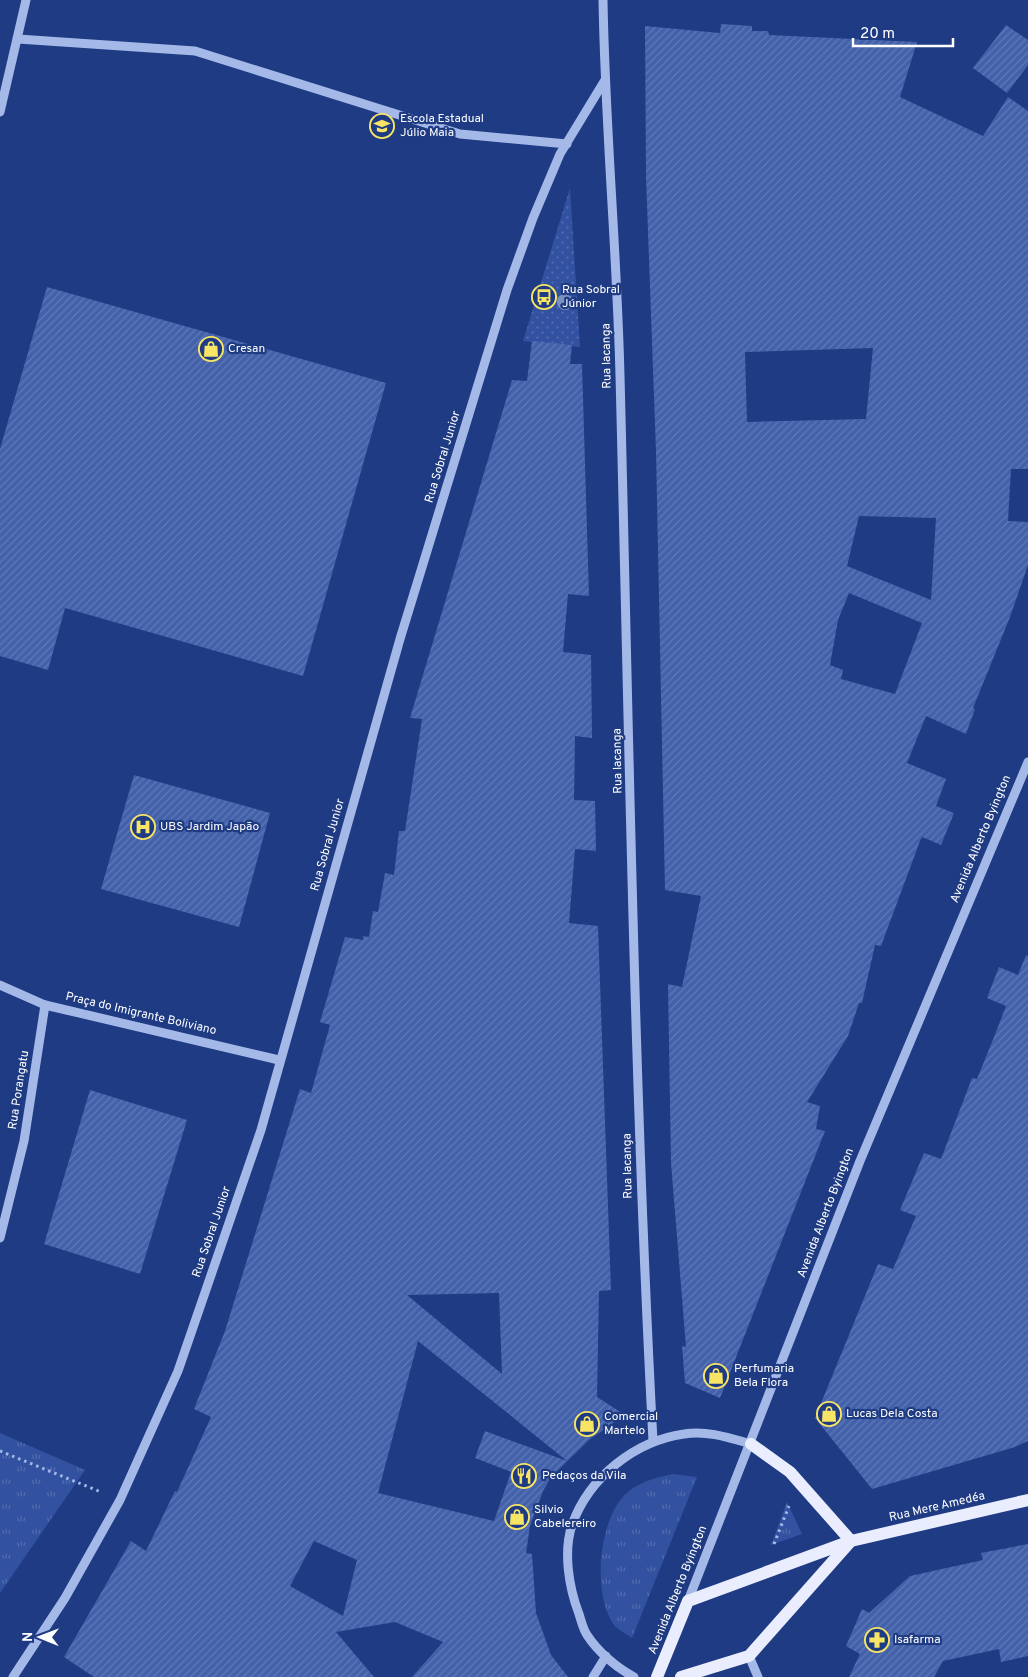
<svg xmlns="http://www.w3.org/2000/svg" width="1028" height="1677" viewBox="0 0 1028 1677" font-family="Overpass,sans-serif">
  <defs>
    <pattern id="grass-dots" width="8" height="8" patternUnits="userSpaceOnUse" patternTransform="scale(1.25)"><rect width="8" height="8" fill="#3252a1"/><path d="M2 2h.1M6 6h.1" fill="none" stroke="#516caf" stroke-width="1.8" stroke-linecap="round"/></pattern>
    <pattern id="park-tufts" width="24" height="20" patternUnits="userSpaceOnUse" patternTransform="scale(1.25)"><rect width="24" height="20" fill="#3252a1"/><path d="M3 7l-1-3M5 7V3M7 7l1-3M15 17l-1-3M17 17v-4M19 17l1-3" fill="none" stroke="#516caf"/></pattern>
    <pattern id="building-hatch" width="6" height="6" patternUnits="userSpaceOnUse" patternTransform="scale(1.25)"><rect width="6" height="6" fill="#4361aa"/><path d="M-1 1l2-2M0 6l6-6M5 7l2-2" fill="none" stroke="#5f79b7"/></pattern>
  </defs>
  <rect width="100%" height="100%" fill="#1e3b83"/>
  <path fill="url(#grass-dots)" d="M 570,188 L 580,347 L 523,341 Z"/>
  <g fill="url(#park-tufts)">
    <path d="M 0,1433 L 85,1470 L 0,1593 Z"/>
    <path d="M 673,1474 L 697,1477 L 632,1638 C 627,1634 618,1630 614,1625 C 592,1594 599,1525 622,1498 C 636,1482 655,1478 673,1474 Z"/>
    <path d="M 787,1502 L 802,1534 L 771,1545 Z"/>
  </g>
  <g fill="url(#building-hatch)" fill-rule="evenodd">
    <path d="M 721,24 L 752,26 L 752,31 L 768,31 L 769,35 L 917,42 L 900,97 L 983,136 L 1008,97 L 1028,111 L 1028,469 L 1011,469 L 1008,521 L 1028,522 L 1028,565 L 1010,617 L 973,708 L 975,709 L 966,734 L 926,716 L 907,763 L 946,779 L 936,806 L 954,813 L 941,845 L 922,837 L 920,841 L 881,946 L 875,945 L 862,1003 L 859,1003 L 848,1036 L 807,1102 L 820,1106 L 816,1129 L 825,1131 L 720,1398 L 685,1383 L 682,1346 L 686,1347 L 671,1163 L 668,984 L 682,987 L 701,896 L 665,890 L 656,452 L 646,177 L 645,26 L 720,33 ZM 873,348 L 866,419 L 747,422 L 745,352 ZM 859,516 L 936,518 L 931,600 L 847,566 ZM 849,593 L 922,623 L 895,694 L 841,679 L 843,670 L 830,665 L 838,620 Z"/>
    <path d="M 1006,25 L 1028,40 L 1028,65 L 1007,93 L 973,68 Z"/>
    <path d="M 47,287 L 386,383 L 303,676 L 65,608 L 48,670 L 0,656 L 0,449 Z"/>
    <path d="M 532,341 L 572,345 L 570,364 L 582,364 L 589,596 L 568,594 L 563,652 L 591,655 L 592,738 L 575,736 L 574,800 L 595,801 L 596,851 L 575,849 L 569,923 L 598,926 L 611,1290 L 599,1291 L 597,1397 L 625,1415 L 590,1439 L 551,1477 L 543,1491 L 530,1526 L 526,1553 L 532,1554 L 536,1613 L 551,1655 L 568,1677 L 412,1677 L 443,1642 L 395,1622 L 336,1632 L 374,1677 L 94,1677 L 64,1657 L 131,1541 L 146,1551 L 175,1491 L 177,1492 L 211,1417 L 194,1409 L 225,1331 L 300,1089 L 311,1093 L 330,1025 L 320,1022 L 345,937 L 363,940 L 363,936 L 369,937 L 373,911 L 378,912 L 385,873 L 394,875 L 399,831 L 405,831 L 422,719 L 410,718 L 512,380 L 527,381 ZM 499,1293 L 502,1374 L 407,1295 ZM 418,1341 L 567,1461 L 485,1431 L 475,1458 L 511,1472 L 494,1521 L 378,1493 ZM 314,1541 L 357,1560 L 343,1616 L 290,1586 Z"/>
    <path d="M 134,775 L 270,813 L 239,927 L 101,889 Z"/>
    <path d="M 1026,955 L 1028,956 L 1028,1441 L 1015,1447 L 872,1489 L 815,1418 L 878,1264 L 893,1269 L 916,1216 L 900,1210 L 924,1153 L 941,1159 L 972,1078 L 977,1079 L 994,1037 L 1006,1006 L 987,998 L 999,967 L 1018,975 Z"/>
    <path d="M 90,1090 L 187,1120 L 140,1274 L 44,1244 Z"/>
    <path d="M 1028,1544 L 1028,1656 L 1001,1662 L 999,1649 L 943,1661 L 934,1677 L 849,1677 L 860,1654 L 846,1646 L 862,1609 L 869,1613 L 910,1576 L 983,1560 L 981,1553 Z"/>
  </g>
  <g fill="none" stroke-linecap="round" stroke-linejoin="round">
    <g stroke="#a5b9e9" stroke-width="3" stroke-dasharray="2.5 4" stroke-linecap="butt">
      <path d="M 0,1451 L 101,1492"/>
      <path d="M 774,1544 L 789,1506"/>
    </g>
    <g stroke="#a5b9e9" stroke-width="9">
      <path d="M 603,0 C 605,126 617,251 620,376 C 629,731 634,1087 653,1441"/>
      <path d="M 18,39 L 195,51 L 460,134 L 567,144"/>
      <path d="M 0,112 L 26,0"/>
      <path d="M 0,985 L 45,1005 L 279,1060"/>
      <path d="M 0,1238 L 24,1141 L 45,1005"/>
      <path d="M 688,1601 L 860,1161 L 1028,762"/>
      <path d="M 749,1656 L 758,1677"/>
      <path d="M 13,1677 L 65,1598 L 120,1500 L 178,1371 L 261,1130 L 400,639 L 507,290 L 533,218 L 560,154 L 605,80"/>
      <path d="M 593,1677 L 606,1656"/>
      <path d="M 634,1677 C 617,1668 598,1652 587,1635 C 583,1629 581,1620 579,1614 C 569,1588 563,1552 572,1525 C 589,1477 635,1441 684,1434 C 707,1430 730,1438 751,1444"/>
    </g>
    <g stroke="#e9edfe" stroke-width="12">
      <path d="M 751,1444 L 790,1472 L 851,1541"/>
      <path d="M 657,1677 L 688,1601 L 851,1541 L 1028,1500"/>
      <path d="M 681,1677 L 749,1656 L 850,1542"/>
    </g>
  </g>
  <circle fill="#7c91c3" cx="565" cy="302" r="8"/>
  <defs>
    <symbol id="school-ring" viewBox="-11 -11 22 22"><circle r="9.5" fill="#1e3b83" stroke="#f8e565" stroke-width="1.5"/><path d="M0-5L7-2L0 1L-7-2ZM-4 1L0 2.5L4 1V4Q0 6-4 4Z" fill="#f8e565"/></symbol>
    <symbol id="bus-ring" viewBox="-11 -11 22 22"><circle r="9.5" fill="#1e3b83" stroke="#f8e565" stroke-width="1.5"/><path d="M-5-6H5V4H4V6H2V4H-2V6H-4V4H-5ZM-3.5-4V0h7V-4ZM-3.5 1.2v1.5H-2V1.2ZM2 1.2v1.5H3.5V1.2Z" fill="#f8e565"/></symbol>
    <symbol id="shop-ring" viewBox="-11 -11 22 22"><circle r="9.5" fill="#1e3b83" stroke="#f8e565" stroke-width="1.5"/><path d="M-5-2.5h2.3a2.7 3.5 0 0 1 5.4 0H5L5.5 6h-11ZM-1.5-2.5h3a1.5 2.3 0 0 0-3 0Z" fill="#f8e565"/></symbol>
    <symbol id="hospital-ring" viewBox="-11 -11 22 22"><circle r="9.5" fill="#1e3b83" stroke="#f8e565" stroke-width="1.5"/><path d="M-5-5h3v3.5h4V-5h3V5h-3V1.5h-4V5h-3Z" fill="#f8e565"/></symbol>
    <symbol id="restaurant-ring" viewBox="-11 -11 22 22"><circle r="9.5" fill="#1e3b83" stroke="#f8e565" stroke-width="1.5"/><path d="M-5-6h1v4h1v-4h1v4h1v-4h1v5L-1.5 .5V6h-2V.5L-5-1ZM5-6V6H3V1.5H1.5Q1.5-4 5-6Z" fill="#f8e565"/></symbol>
    <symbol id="pharmacy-ring" viewBox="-11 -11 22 22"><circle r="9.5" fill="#1e3b83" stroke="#f8e565" stroke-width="1.5"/><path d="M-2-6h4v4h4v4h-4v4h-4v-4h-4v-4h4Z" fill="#f8e565"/></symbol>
  </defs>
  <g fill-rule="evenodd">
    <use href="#school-ring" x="368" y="112" width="28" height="28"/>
    <use href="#bus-ring" x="530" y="283" width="28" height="28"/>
    <use href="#shop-ring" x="197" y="335" width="28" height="28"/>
    <use href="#hospital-ring" x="129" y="813" width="28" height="28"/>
    <use href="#shop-ring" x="702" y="1362" width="28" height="28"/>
    <use href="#shop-ring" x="815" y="1400" width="28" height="28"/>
    <use href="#shop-ring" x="573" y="1410" width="28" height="28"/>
    <use href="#restaurant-ring" x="510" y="1462" width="28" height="28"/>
    <use href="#shop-ring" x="503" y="1503" width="28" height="28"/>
    <use href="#pharmacy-ring" x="863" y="1626" width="28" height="28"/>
  </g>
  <g text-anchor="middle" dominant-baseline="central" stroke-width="4.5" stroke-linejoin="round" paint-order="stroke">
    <g font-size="12" fill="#fff" stroke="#1e3b83" text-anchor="start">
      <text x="400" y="119">Escola Estadual<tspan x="400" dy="14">Júlio Maia</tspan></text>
      <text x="562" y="290">Rua Sobral<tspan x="562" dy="14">Júnior</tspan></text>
      <text x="228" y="349">Cresan</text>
      <text x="160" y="827">UBS Jardim Japão</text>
      <text x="734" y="1369">Perfumaria<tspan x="734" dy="14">Bela Flora</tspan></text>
      <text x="846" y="1414">Lucas Dela Costa</text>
      <text x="604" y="1417">Comercial<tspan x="604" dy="14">Martelo</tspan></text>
      <text x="542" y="1476">Pedaços da Vila</text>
      <text x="534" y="1510">Silvio<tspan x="534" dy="14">Cabelereiro</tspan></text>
      <text x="894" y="1640">Isafarma</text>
    </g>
    <g font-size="12" fill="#fff" stroke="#1e3b83">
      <text transform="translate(607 356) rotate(-91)">Rua Iacanga</text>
      <text transform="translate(443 457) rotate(-73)">Rua Sobral Junior</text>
      <text transform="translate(618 761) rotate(-91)">Rua Iacanga</text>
      <text transform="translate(981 839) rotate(-67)">Avenida Alberto Byington</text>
      <text transform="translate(328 845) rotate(-74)">Rua Sobral Junior</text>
      <text transform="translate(141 1014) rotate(13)">Praça do Imigrante Boliviano</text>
      <text transform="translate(19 1090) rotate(-81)">Rua Porangatu</text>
      <text transform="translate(628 1166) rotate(-91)">Rua Iacanga</text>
      <text transform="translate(826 1213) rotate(-69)">Avenida Alberto Byington</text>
      <text transform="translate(212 1232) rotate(-71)">Rua Sobral Junior</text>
      <text transform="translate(937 1507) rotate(-13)">Rua Mere Amedéa</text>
      <text transform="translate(678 1590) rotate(-68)">Avenida Alberto Byington</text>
    </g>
  </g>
  <g transform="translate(40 1637) rotate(271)" stroke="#1e3b83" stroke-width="4" paint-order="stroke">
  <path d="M0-4L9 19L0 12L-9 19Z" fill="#ffffff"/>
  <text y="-8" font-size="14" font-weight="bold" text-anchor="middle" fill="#ffffff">N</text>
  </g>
  <path d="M853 38v8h100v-8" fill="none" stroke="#ffffff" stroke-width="2.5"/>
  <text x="860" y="38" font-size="15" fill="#ffffff" stroke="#1e3b83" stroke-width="4" paint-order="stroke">20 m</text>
</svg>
